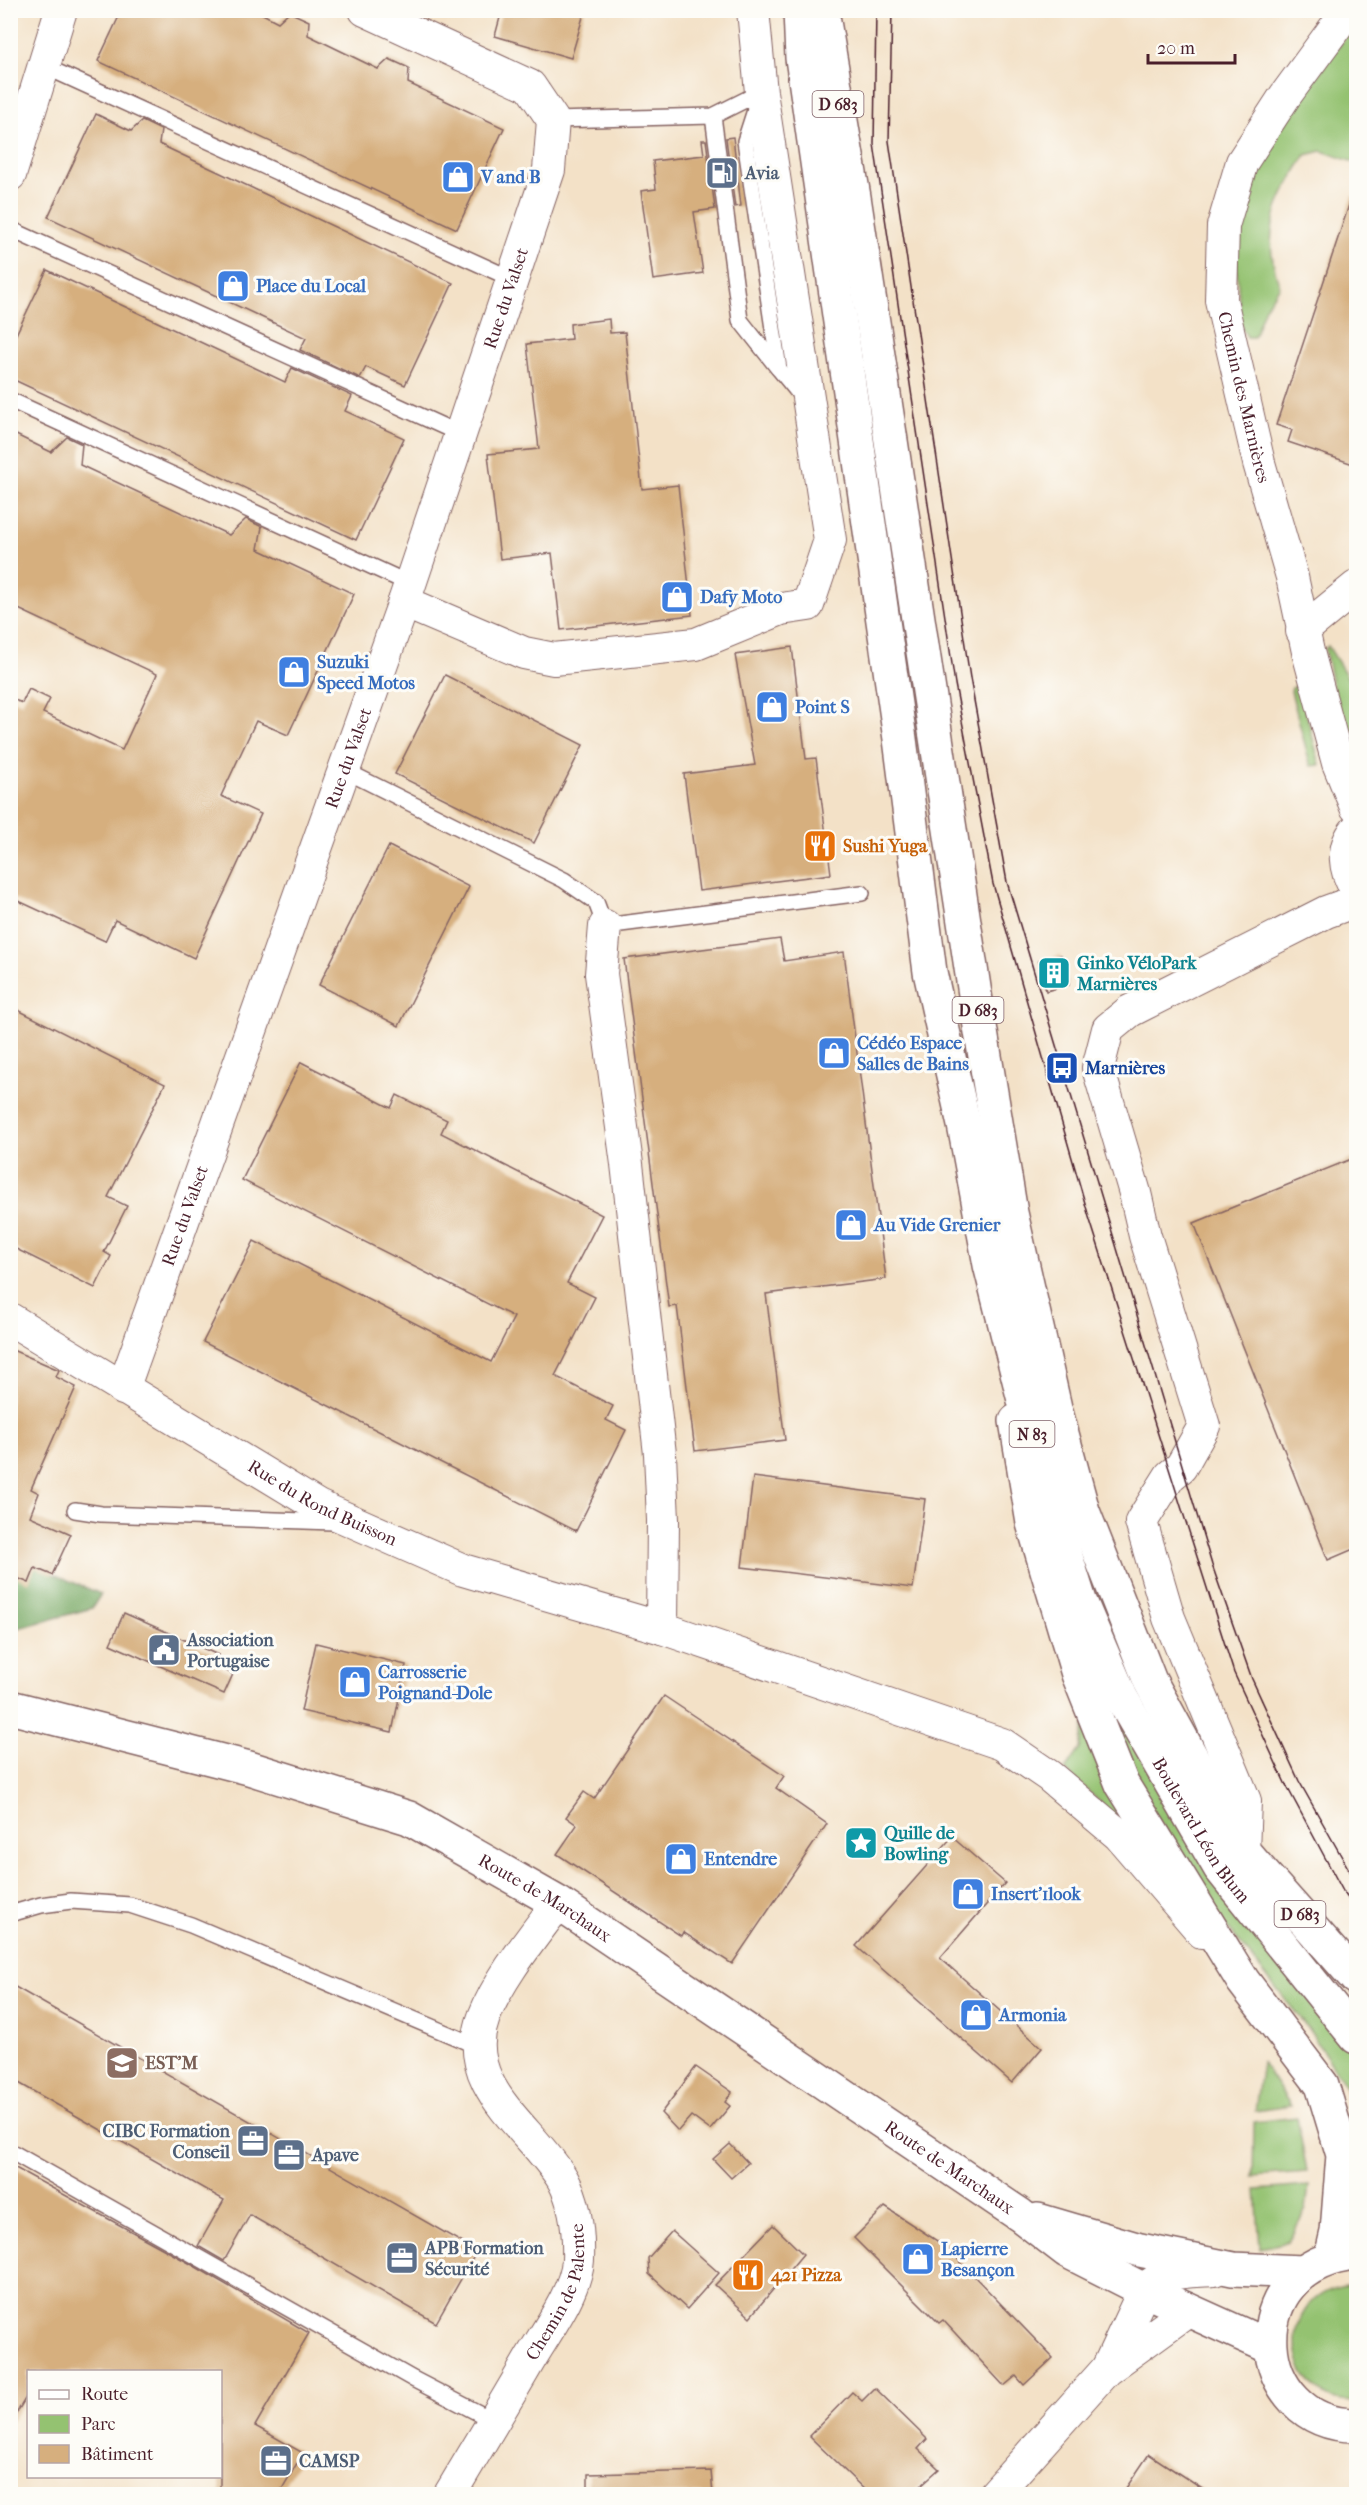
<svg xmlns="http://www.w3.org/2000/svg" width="1367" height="2505" viewBox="0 0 1367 2505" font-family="'IM FELL French Canon',serif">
  <rect width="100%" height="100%" fill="#fdfcf7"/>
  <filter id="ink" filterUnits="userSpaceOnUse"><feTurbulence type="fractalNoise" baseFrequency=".0167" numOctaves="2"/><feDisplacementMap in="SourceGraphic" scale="12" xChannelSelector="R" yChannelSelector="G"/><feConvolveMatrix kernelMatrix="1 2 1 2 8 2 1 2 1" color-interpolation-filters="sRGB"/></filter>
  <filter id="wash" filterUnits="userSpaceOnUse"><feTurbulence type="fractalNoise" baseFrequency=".008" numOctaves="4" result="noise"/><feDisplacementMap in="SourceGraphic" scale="24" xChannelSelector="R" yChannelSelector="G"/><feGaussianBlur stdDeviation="1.35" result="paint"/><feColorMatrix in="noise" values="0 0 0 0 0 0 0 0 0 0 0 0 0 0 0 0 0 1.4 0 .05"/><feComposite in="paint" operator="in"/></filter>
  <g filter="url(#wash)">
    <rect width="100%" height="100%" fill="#f3e1c7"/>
    <g fill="#94c271" stroke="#6f704e" stroke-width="1.5">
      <path d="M 1356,23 L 1356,163 L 1322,151 L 1306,155 C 1276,200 1260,234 1280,286 L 1265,307 L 1254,337 L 1247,337 L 1241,327 L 1236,258 L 1241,226 L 1256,170 L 1282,124 Z"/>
      <path d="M 1328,646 L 1356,691 L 1356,748 L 1352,751 L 1333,689 L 1325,649 Z"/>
      <path d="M 1296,686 L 1300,689 L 1320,765 L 1311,766 L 1308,757 L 1291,691 L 1292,688 Z"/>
      <path d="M 1086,1636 L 1313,2003 L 1356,2056 L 1356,2121 L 1346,2086 L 1307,2027 L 1216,1913 L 1126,1768 Z"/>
      <path d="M 1084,1725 L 1141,1840 L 1065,1770 L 1080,1748 Z"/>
      <path d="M 1262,2062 L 1291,2106 L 1255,2111 Z"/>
      <path d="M 1297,2117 L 1307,2172 L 1253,2176 L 1254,2122 Z"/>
      <path d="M 1309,2186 L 1306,2209 L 1288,2242 L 1260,2248 L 1256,2190 Z"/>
      <path d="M 1356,2285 L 1356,2401 C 1287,2410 1266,2289 1356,2285 Z"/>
    </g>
    <path fill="#77a863" stroke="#606447" stroke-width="1.5" d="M 11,1556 L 101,1594 L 92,1608 L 11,1630 Z"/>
    <g id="blocks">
      <g fill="#d6af7e">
        <path d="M 122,10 L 255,10 L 278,22 L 289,12 L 309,21 L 308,35 L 378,69 L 389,59 L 409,68 L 408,83 L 504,128 L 457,229 L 98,61 Z"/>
        <path d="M 502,10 L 585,10 L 571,58 L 495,36 Z"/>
        <path d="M 96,114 L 131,131 L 142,121 L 161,130 L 159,144 L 453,283 L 405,385 L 366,367 L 360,378 L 300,350 L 306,338 L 48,217 Z"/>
        <path d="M 733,137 L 741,206 L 735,207 L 726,138 Z"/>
        <path d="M 702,140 L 706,140 L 715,209 L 694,212 L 703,273 L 653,280 L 641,191 L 656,189 L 653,161 L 704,155 Z"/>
        <path d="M 1352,196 L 1356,197 L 1356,465 L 1288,442 L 1292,430 L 1276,425 Z"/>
        <path d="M 47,270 L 285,382 L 292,368 L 352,396 L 345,411 L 404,438 L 356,540 L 10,378 L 10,347 Z"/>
        <path d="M 609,319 L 610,333 L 625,332 L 642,489 L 678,485 L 692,615 L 561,630 L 552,553 L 500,559 L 488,454 L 539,449 L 527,344 L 571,339 L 570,324 Z"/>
        <path d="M 10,432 L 51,452 L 67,437 L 82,444 L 80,465 L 229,535 L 246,519 L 262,527 L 258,549 L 354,594 L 288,735 L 256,721 L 221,796 L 261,814 L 194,958 L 115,920 L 105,941 L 10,897 L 10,698 L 22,703 L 29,689 L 50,699 L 43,713 L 122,750 L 157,674 L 10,605 Z"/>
        <path d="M 792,647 L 806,759 L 816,758 L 831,874 L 699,891 L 684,774 L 755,765 L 735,655 Z"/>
        <path d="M 445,675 L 583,745 L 534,843 L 395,774 Z"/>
        <path d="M 389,846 L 469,887 L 399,1026 L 319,985 Z"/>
        <path d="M 780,939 L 784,961 L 844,952 L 886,1279 L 766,1294 L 785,1440 L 695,1451 L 677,1306 L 669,1307 L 624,959 Z"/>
        <path d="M 1061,955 L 1069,985 L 1046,991 L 1039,961 Z"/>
        <path d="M 10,1006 L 165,1084 L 108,1197 L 127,1206 L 104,1252 L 111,1256 L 95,1288 L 10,1246 Z"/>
        <path d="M 301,1062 L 391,1108 L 397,1095 L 447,1120 L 441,1133 L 602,1215 L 567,1283 L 595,1297 L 555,1376 L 613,1406 L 606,1420 L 626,1430 L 576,1531 L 203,1342 L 254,1241 L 491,1362 L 514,1317 L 242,1180 Z"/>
        <path d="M 1356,1157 L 1356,1548 L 1328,1560 L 1194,1223 Z"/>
        <path d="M 10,1349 L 59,1370 L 56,1377 L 76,1387 L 31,1489 L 39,1493 L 30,1516 L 71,1534 L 52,1575 L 35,1568 L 29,1583 L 10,1575 Z"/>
        <path d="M 753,1477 L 925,1499 L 913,1588 L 742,1567 Z"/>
        <path d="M 124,1613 L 218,1655 L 214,1665 L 233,1674 L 224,1694 L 110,1644 Z"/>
        <path d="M 316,1643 L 406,1665 L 392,1732 L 301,1711 Z"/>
        <path d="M 664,1696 L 784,1776 L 776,1788 L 827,1824 L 732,1964 L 683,1932 L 681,1936 L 557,1854 L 577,1825 L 566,1817 L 584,1792 L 594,1799 Z"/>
        <path d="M 952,1837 L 1005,1883 L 940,1958 L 1042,2048 L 1012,2083 L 856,1946 Z"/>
        <path d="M 10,1984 L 477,2251 L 436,2323 L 250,2215 L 224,2261 L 198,2246 L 224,2200 L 10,2078 Z"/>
        <path d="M 696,2067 L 732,2092 L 725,2102 L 730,2106 L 710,2130 L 691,2116 L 678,2131 L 661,2113 Z"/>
        <path d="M 730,2144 L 748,2163 L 731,2178 L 713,2159 Z"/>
        <path d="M 10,2165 L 189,2263 L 309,2333 L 255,2426 L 303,2453 L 279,2494 L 220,2494 L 220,2372 L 28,2372 L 28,2394 L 10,2424 Z"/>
        <path d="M 885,2207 L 945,2246 L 1053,2358 L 1024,2385 L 1016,2376 L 1004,2386 L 943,2320 L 939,2323 L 854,2238 Z"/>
        <path d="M 773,2225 L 803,2254 L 750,2317 L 715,2285 Z"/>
        <path d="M 672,2231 L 719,2273 L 687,2309 L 649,2274 L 648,2258 Z"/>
        <path d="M 875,2388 L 927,2439 L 918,2449 L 939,2469 L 911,2494 L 869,2494 L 809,2436 L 852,2392 L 862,2401 Z"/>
        <path d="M 1149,2454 L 1210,2494 L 1122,2494 Z"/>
        <path d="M 711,2471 L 713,2494 L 588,2494 L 588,2474 Z"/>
      </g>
    </g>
  </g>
  <g filter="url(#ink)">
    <use href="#blocks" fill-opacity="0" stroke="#856362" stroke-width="1.5"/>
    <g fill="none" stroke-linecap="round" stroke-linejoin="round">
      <defs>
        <g id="service">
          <path d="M 44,66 L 512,279"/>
          <path d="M 756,107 L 745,141 L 779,369 L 802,397"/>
          <path d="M 713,116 L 740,320 L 778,368"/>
          <path d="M 553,120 L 713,116 L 761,92"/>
          <path d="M 10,229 L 460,434"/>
          <path d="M 10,400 L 410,584"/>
          <path d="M 344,770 L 564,880 L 596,902 L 605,926 L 862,893"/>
          <path d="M 75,1510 L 101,1514 L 333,1522"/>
          <path d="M 10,1914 L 41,1905 L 71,1901 L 130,1905 L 191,1925 L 479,2047"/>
          <path d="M 10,2151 L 413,2379 L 494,2421"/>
        </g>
        <g id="minor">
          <path id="s1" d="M 1348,10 L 1285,96 L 1242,162 L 1223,226 L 1221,300 L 1259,463 L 1292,577 L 1308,652 L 1338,763 L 1356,807"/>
          <path d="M 10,175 L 61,10"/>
          <path d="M 404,602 L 524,653 L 554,659 L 696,644 L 781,609 L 808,605 L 830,540 L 761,92 L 753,10"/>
          <path d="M 1302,631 L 1356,587"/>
          <path d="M 1356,830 C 1341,848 1344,870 1356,889"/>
          <path d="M 605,926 L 601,974 L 627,1164 L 660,1454 L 663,1520 L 662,1628"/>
          <path id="s2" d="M 10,1319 L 318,1506 L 463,1570 L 662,1628 L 1002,1744 L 1049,1776 L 1119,1835 L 1202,1932"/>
          <path id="s3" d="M 123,1389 L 404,602 L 549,170 L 553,120 L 530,86 L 365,10"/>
          <path d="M 1243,1851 L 1245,1801 L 1169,1618 L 1141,1522 L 1170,1476 L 1181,1467 L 1204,1426 L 1145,1236 L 1135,1193 L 1098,1068 L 1108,1029 L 1130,1011 L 1326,912 L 1356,901"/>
          <path d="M 1108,2367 L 1144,2290 C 1165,2269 1186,2272 1214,2270"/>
          <path id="s4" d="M 450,2494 C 476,2450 503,2406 529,2361 C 545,2333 576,2292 578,2260 C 579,2233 576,2204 563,2180 C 533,2129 458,2086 484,2017 C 499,1978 533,1937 558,1903"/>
          <path d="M 995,2494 L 1106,2370 L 1189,2310"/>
        </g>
        <g id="secondary">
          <path d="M 1016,1421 L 1033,1523 L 1078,1674 L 1122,1784 L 1243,1981 L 1322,2085 L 1343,2155 L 1337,2232 L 1331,2258"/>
          <path id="s5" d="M 10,1707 L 249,1768 L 409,1818 L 558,1903 L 1020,2215 L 1067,2251 L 1144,2290 L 1270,2347"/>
          <path d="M 1038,2220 L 1140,2250 L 1233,2269 L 1303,2272"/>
          <path d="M 1356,2254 C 1234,2265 1251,2426 1356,2425"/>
        </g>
        <g id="primary">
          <path id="s6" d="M 800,10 L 802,58 L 900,739 L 930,972 L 964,1125 L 990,1265 L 1054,1519 L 1080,1601 L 1121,1697 L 1220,1868 L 1356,2037"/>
          <path d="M 822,10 L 854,197 L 978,1014 L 1011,1213 L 1055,1408 L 1083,1511 L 1150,1681 L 1243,1851 L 1356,1978"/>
        </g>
      </defs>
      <use href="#service" stroke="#856362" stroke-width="18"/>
      <use href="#minor" stroke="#856362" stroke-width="34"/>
      <use href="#secondary" stroke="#856362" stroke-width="36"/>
      <use href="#primary" stroke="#856362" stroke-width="36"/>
      <use href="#service" stroke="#fff" stroke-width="15"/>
      <use href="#minor" stroke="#fff" stroke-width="32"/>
      <use href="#secondary" stroke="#fff" stroke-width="33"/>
      <use href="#primary" stroke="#fff" stroke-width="33"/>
      <g stroke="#4a1f2b" stroke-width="1.5">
        <path d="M 876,10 L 874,144 L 955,684 L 993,884 L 1089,1217 L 1234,1673 L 1285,1783 L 1344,1893 L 1356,1909"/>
        <path d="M 892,10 L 889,141 L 970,678 L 1007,882 L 1212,1565 L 1252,1679 L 1299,1781 L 1356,1882"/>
      </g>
    </g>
  </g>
  <defs>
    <symbol id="fuel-square" viewBox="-11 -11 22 22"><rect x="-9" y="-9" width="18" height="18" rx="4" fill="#5c6f8a" stroke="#fdfcf7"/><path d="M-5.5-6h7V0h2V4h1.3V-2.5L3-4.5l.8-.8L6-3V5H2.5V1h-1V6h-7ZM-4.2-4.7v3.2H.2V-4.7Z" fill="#fff"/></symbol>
    <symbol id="shop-square" viewBox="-11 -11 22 22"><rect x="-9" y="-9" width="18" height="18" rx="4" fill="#3f7fe0" stroke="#fdfcf7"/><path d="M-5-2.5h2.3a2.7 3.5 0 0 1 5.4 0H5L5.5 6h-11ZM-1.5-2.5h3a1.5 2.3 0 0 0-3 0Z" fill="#fff"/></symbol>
    <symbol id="restaurant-square" viewBox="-11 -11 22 22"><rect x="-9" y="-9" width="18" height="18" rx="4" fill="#e8710a" stroke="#fdfcf7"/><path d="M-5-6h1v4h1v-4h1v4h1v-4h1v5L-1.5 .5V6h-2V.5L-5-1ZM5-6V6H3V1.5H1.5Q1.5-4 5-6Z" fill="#fff"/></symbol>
    <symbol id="building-square" viewBox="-11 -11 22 22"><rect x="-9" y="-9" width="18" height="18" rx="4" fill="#0f9aa8" stroke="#fdfcf7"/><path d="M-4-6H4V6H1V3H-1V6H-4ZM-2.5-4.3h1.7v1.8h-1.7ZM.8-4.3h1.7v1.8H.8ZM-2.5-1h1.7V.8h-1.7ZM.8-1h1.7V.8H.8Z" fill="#fff"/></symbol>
    <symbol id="bus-square" viewBox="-11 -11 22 22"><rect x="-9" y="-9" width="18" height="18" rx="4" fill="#1a4fb4" stroke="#fdfcf7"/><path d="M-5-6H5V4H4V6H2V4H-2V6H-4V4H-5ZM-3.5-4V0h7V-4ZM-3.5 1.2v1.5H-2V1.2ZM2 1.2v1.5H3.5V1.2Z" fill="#fff"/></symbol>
    <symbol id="civic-square" viewBox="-11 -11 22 22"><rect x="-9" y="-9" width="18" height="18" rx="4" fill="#5c6f8a" stroke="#fdfcf7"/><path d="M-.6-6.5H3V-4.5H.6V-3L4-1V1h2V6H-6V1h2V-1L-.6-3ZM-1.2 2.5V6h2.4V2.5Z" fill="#fff"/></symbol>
    <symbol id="sight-square" viewBox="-11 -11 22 22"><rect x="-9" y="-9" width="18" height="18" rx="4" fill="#0f9aa8" stroke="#fdfcf7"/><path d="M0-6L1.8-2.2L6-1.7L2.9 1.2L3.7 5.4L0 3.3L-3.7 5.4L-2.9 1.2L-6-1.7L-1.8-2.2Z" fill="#fff"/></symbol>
    <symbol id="university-square" viewBox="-11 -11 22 22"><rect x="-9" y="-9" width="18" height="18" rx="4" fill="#8d6e63" stroke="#fdfcf7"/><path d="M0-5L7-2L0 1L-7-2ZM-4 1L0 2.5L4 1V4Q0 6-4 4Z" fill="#fff"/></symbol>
    <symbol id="office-square" viewBox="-11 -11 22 22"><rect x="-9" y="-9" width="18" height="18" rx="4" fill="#5c6f8a" stroke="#fdfcf7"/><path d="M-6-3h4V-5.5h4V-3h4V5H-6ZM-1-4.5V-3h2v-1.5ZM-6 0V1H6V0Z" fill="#fff"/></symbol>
  </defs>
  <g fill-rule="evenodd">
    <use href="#fuel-square" x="703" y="154" width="38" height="38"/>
    <use href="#shop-square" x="439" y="158" width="38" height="38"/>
    <use href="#shop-square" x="214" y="267" width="38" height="38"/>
    <use href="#shop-square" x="658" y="578" width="38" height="38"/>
    <use href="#shop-square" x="275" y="653" width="38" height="38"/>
    <use href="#shop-square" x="753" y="688" width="38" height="38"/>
    <use href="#restaurant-square" x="801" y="827" width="38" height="38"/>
    <use href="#building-square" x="1035" y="954" width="38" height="38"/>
    <use href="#shop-square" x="815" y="1034" width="38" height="38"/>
    <use href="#bus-square" x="1043" y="1049" width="38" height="38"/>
    <use href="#shop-square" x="832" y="1206" width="38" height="38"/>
    <use href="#civic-square" x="145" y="1631" width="38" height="38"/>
    <use href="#shop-square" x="336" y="1663" width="38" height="38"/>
    <use href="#sight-square" x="842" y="1824" width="38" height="38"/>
    <use href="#shop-square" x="662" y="1840" width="38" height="38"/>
    <use href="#shop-square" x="949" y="1875" width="38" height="38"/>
    <use href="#shop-square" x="957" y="1996" width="38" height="38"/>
    <use href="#university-square" x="103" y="2044" width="38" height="38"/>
    <use href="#office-square" x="234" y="2122" width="38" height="38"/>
    <use href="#office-square" x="270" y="2136" width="38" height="38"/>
    <use href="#office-square" x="383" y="2239" width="38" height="38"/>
    <use href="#shop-square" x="899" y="2240" width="38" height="38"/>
    <use href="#restaurant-square" x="729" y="2256" width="38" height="38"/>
    <use href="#office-square" x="257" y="2442" width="38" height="38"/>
  </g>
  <g text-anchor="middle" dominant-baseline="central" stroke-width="6" stroke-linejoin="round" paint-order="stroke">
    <g fill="#fdfcf7" stroke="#806168" stroke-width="1.5">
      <rect x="812.5" y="91" width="51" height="26" rx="4.5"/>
      <rect x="952.5" y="997" width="51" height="26" rx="4.5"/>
      <rect x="1009.5" y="1421" width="45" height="26" rx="4.5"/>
      <rect x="1274.5" y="1901" width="51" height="26" rx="4.5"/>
    </g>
    <g font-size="16" font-weight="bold" fill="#4a1f2b">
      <text x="838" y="104">D 683</text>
      <text x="978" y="1010">D 683</text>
      <text x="1032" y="1434">N 83</text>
      <text x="1300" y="1914">D 683</text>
    </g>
    <g font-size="18" font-weight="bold" fill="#4e5e75" stroke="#fdfcf7" text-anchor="start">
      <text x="745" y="173">Avia</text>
      <text x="187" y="1640">Association<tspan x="187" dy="21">Portugaise</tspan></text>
      <text x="230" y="2131" text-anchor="end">CIBC Formation<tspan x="230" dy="21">Conseil</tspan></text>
      <text x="312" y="2155">Apave</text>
      <text x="425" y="2248">APB Formation<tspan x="425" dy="21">Sécurité</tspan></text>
      <text x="299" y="2461">CAMSP</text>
    </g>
    <g font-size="18" font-weight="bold" fill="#366cbe" stroke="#fdfcf7" text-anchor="start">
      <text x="481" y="177">V and B</text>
      <text x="256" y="286">Place du Local</text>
      <text x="700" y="597">Dafy Moto</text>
      <text x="317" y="662">Suzuki<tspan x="317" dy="21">Speed Motos</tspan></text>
      <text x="795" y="707">Point S</text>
      <text x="857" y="1043">Cédéo Espace<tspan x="857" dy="21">Salles de Bains</tspan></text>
      <text x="874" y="1225">Au Vide Grenier</text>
      <text x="378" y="1672">Carrosserie<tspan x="378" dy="21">Poignand-Dole</tspan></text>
      <text x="704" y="1859">Entendre</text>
      <text x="991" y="1894">Insert'1look</text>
      <text x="999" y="2015">Armonia</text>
      <text x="941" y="2249">Lapierre<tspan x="941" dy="21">Besançon</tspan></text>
    </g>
    <g font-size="18" fill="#4a1f2b" stroke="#fdfcf7">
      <text stroke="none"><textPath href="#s3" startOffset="1156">Rue du Valset</textPath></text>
      <text stroke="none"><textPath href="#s1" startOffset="426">Chemin des Marnières</textPath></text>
      <text stroke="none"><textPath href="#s3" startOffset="670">Rue du Valset</textPath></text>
      <text stroke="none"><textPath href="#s3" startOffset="184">Rue du Valset</textPath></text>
      <text stroke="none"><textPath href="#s2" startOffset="363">Rue du Rond Buisson</textPath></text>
      <text stroke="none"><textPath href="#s6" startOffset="1878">Boulevard Léon Blum</textPath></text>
      <text stroke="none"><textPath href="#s5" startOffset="572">Route de Marchaux</textPath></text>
      <text stroke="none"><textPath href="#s5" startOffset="1058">Route de Marchaux</textPath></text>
      <text stroke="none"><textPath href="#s4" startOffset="231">Chemin de Palente</textPath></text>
    </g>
    <g font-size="18" font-weight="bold" fill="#c56008" stroke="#fdfcf7" text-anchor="start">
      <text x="843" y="846">Sushi Yuga</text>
      <text x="771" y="2275">421 Pizza</text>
    </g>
    <g font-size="18" font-weight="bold" fill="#0d838f" stroke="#fdfcf7" text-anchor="start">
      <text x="1077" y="963">Ginko VéloPark<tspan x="1077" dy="21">Marnières</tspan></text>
      <text x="884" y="1833">Quille de<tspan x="884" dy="21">Bowling</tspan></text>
    </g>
    <g font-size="18" font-weight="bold" fill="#164399" stroke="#fdfcf7" text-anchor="start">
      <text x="1085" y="1068">Marnières</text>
    </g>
    <g font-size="18" font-weight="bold" fill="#785e54" stroke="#fdfcf7" text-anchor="start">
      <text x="145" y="2063">EST’M</text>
    </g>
  </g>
  <rect width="1367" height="2505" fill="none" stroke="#fdfcf7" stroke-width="36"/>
  <rect x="27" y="2370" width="195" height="108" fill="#fdfcf7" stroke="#b5a4a5" stroke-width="1.5"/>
  <rect x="39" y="2390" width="30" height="9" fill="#ffffff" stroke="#b5a4a5" stroke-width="1.5"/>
  <text x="81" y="2400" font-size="18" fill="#4a1f2b">Route</text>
  <rect x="39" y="2415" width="30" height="18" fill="#94c271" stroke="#b5a4a5" stroke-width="1.5"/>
  <text x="81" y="2430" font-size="18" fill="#4a1f2b">Parc</text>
  <rect x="39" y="2445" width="30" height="18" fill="#d6af7e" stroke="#b5a4a5" stroke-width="1.5"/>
  <text x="81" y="2460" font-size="18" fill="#4a1f2b">Bâtiment</text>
  <path d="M1148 54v9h87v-9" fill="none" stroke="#4a1f2b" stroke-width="3"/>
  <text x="1157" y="54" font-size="18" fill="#4a1f2b" stroke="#fdfcf7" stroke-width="4.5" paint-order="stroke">20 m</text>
</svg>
